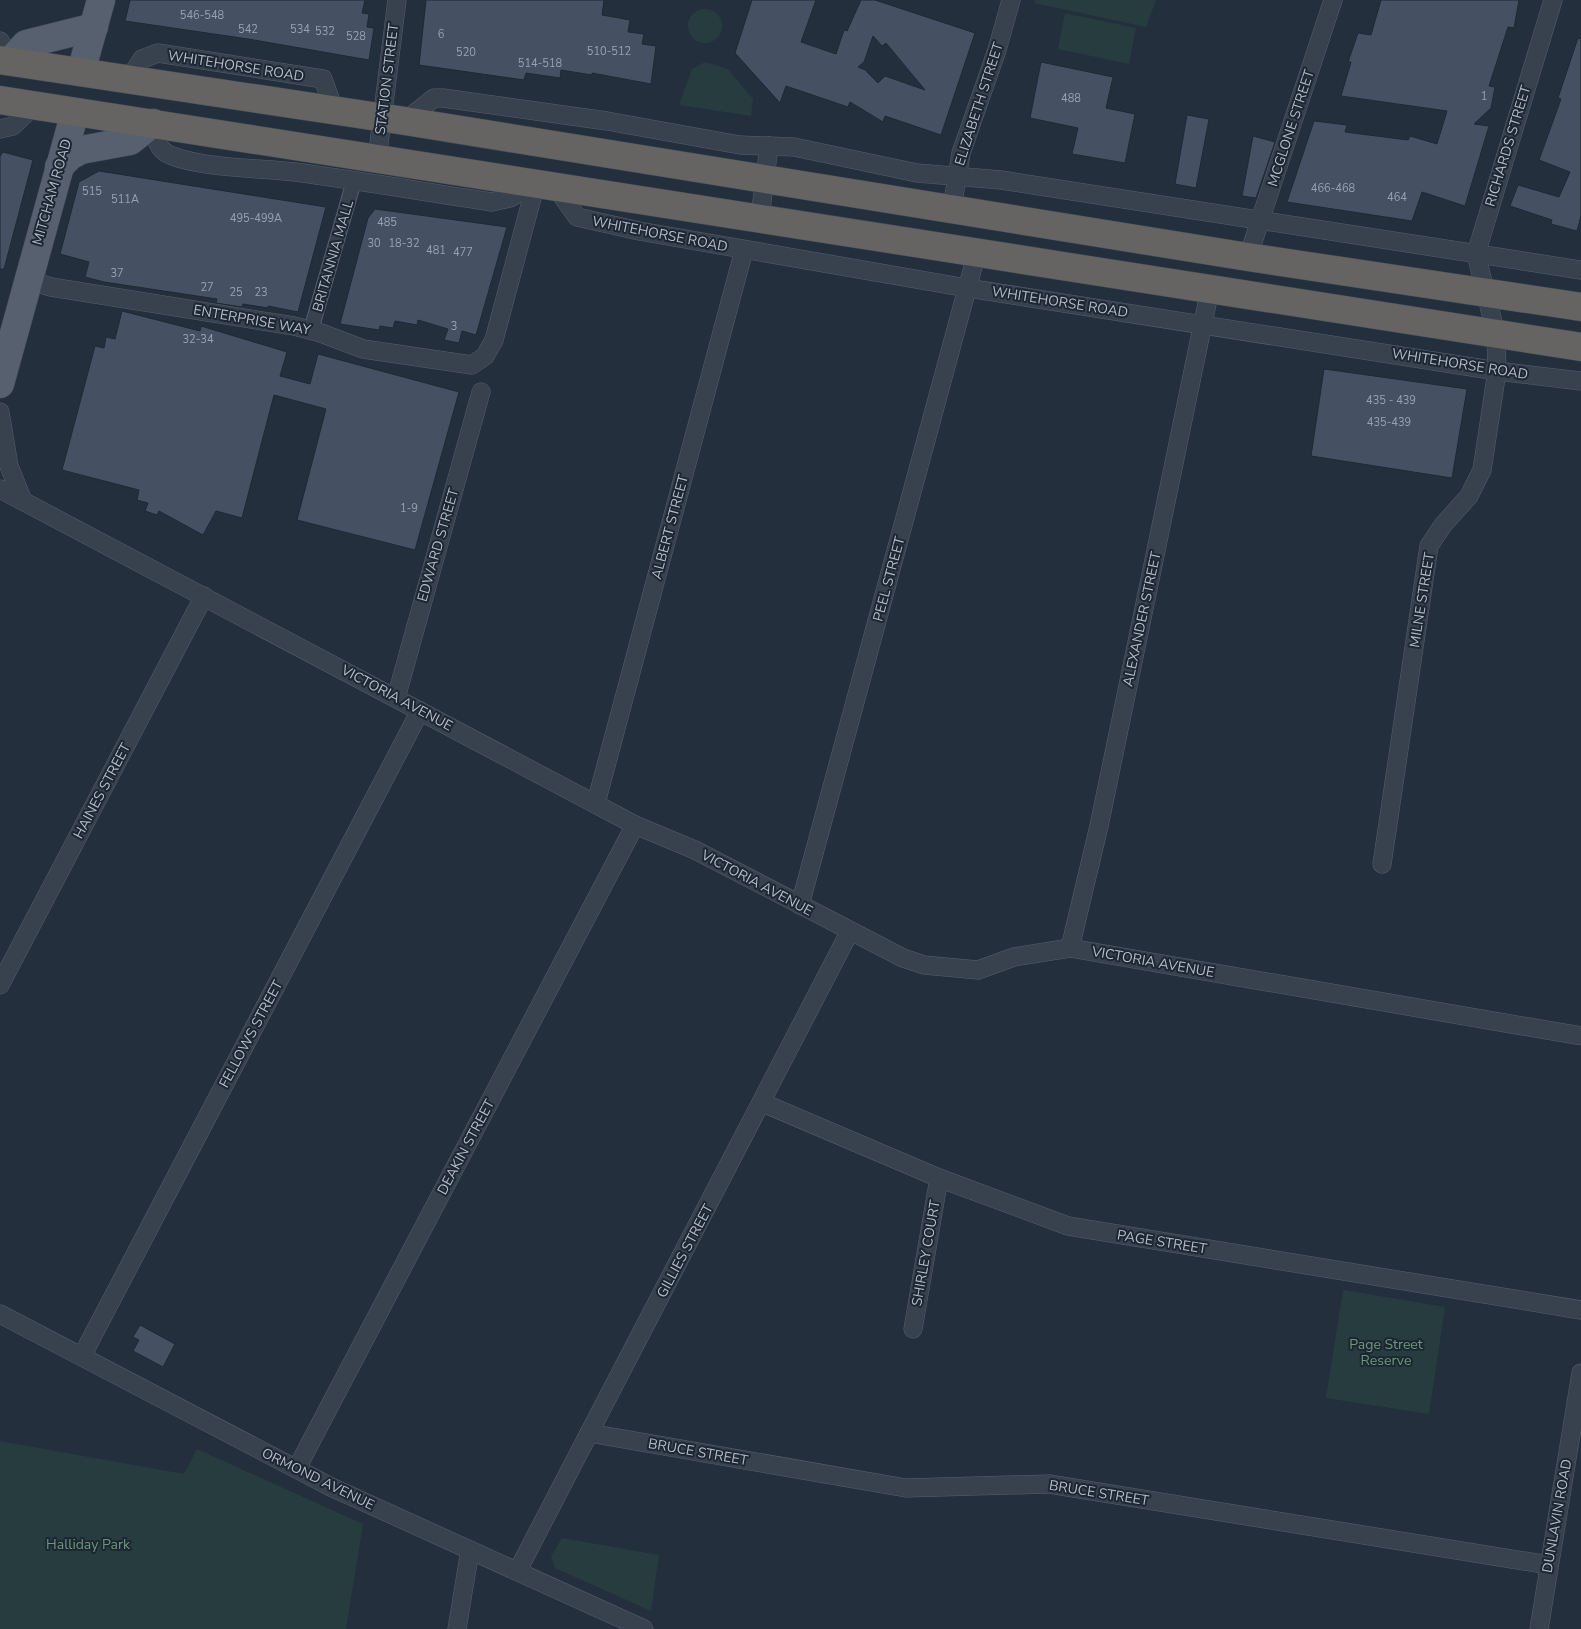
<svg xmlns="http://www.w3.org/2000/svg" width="1581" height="1629" viewBox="0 0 1581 1629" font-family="'Nunito Sans',sans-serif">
  <rect width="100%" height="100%" fill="#242f3e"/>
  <g fill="#263c3f">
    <path d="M 1035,0 L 1156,0 L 1146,27 L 1034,3 Z"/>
    <circle cx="705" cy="26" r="17"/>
    <path d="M 1065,13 L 1136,28 L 1129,64 L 1058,49 Z"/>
    <path d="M 705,62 L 728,69 L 753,99 L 751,116 L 679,105 L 692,69 Z"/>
    <path d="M 1343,1290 L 1445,1307 L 1429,1414 L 1326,1398 Z"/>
    <path d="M 0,1441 L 184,1474 L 197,1449 L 363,1524 L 346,1629 L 0,1629 Z"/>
    <path d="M 562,1538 L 659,1555 L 651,1611 L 555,1568 L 551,1557 Z"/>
  </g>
  <g fill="#455162" stroke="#1f2835" fill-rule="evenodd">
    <path d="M 130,0 L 365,0 L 362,13 L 369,14 L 367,27 L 374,28 L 369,60 L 248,39 L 125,21 Z"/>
    <path d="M 426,0 L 604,0 L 602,15 L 630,20 L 628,32 L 644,34 L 642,44 L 656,46 L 651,84 L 592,73 L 592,75 L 561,70 L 560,78 L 526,73 L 524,80 L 419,65 Z"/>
    <path d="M 752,0 L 816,0 L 801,42 L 836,54 L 844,30 L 847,31 L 861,0 L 875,0 L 975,33 L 941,135 L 885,116 L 883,122 L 850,102 L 848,107 L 786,86 L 780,103 L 735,53 ZM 873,36 L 882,46 L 886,43 L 925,90 L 885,76 L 878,83 L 865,70 L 858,67 L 864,62 Z"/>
    <path d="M 1381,0 L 1519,0 L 1514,28 L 1508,27 L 1489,86 L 1495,87 L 1491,108 L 1474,124 L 1489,126 L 1465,206 L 1422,192 L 1412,221 L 1287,202 L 1314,121 L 1347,125 L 1345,132 L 1408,140 L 1410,136 L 1437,144 L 1447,111 L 1341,96 L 1351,62 L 1348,62 L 1358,33 L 1371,35 Z"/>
    <path d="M 1578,38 L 1581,39 L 1581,216 L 1577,231 L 1551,224 L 1552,220 L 1510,206 L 1518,185 L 1559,197 L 1570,172 L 1539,160 L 1561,99 L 1558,98 Z"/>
    <path d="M 1041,62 L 1113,77 L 1106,108 L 1135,114 L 1125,163 L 1072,154 L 1078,128 L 1030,118 Z"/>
    <path d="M 1187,115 L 1209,119 L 1196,188 L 1175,184 Z"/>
    <path d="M 1253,136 L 1275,142 L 1256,198 L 1242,196 Z"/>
    <path d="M 3,152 L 33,160 L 4,269 L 0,269 L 0,156 Z"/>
    <path d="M 99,171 L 326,207 L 298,312 L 268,306 L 268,308 L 243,304 L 242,307 L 216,303 L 217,299 L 104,282 L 85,277 L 89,262 L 60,254 L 79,182 Z"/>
    <path d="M 375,209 L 507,227 L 476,335 L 462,331 L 459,343 L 444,340 L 448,329 L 418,320 L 417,325 L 395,321 L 393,328 L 380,326 L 379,330 L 340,324 L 368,218 Z"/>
    <path d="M 122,311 L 200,331 L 201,326 L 287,352 L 280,376 L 310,384 L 318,354 L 459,392 L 415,550 L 297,520 L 326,409 L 274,395 L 242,518 L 216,511 L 203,535 L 159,511 L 157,515 L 145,511 L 148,503 L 137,500 L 139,490 L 62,470 L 95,346 L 104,348 L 106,337 L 115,339 Z"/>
    <path d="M 1324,369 L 1467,389 L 1452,478 L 1311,456 Z"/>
    <path d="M 140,1325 L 175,1344 L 163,1367 L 133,1351 L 139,1340 L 133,1337 Z"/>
  </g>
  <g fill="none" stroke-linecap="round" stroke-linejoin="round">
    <defs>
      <path id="pedestrian" d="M 311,330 L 354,181"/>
      <g id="minor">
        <path d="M 0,41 L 10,61"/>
        <path d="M 129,79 L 142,59 L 158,53 L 323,79 L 334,110"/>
        <path d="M 405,121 L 434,98 L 443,98 L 607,121 L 740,145 L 794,147 L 917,173 L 1001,180 L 1581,270"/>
        <path d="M 153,123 C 155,136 157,150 170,155 C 200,168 260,168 295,172 C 361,181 426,192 492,202 L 510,198 L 536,183"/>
        <path d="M 0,129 L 13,126 L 35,105"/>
        <path d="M 377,159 L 397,0"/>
        <path d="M 555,186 L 577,217 L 639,231 L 967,288 L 1497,371 L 1581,381"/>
        <path d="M 952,208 L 961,153 L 997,50 L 1011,0"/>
        <path d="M 760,217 L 769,146"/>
        <path d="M 1248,257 L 1333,0"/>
        <path d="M 28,274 L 44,285 L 51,287 L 294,326 L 321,333 L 363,349 L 472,365 L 485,356 L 494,340 L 536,183"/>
        <path d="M 0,412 L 9,466 L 23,501"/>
        <path d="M 0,489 L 635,825 L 695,850 L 903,958 L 924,965 L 978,970 L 1014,957 L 1070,948 L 1581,1036"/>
        <path d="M 396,698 L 481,392"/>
        <path d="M 596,803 L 744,250"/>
        <path d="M 1382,864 L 1429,546 L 1443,525 L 1469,496 L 1482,470 L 1497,371 L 1496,334 L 1476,254 L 1553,0"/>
        <path d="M 800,905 L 977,252"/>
        <path d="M 1070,948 L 1099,826 L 1210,289"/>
        <path d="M 0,985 L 204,596"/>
        <path d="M 763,1103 L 939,1178 L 1068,1226 L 1581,1310"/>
        <path d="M 0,1314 L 331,1487 L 644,1629"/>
        <path d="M 913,1329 L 939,1178"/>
        <path d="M 82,1356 L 420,711"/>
        <path d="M 589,1433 L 906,1488 L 1049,1484 L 1549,1565"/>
        <path d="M 297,1468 L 635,825"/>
        <path d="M 518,1570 L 850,931"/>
        <path d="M 457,1629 L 470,1550"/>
        <path d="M 1539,1629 L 1581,1373"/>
      </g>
      <g id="primary">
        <path d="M 10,61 L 26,44 L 94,27"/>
        <path d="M 81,72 L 101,0"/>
        <path d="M 59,167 L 70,156 L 81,150 L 130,141 L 153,123"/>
        <path d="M 0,384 L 75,112"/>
      </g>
      <g id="trunk">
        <path d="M 0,60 L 405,121 L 1248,257 L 1581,307"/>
        <path d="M 0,100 L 1581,347"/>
      </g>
    </defs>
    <use href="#pedestrian" stroke="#565f6c" stroke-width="16"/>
    <use href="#minor" stroke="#565f6c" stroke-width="19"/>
    <use href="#primary" stroke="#414a57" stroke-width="29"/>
    <use href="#trunk" stroke="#434c59" stroke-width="29"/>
    <use href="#pedestrian" stroke="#38414e" stroke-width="14"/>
    <use href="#minor" stroke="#38414e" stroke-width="18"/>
    <use href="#primary" stroke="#56606e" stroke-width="28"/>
    <use href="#trunk" stroke="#656462" stroke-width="28"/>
  </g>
  <g text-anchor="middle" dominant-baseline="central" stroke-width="4" stroke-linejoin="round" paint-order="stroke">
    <g font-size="11" fill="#98a1af">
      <text x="202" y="15">546-548</text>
      <text x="248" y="29">542</text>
      <text x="300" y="29">534</text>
      <text x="325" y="31">532</text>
      <text x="441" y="34">6</text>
      <text x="356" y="36">528</text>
      <text x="609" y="51">510-512</text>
      <text x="466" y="52">520</text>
      <text x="540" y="63">514-518</text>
      <text x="1484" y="96">1</text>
      <text x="1071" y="98">488</text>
      <text x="1333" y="188">466-468</text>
      <text x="92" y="191">515</text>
      <text x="1397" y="197">464</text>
      <text x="125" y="199">511A</text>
      <text x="256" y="218">495-499A</text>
      <text x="387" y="222">485</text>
      <text x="374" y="243">30</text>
      <text x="404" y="243">18-32</text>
      <text x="436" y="250">481</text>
      <text x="463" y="252">477</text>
      <text x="117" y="273">37</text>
      <text x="207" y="287">27</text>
      <text x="236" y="292">25</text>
      <text x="261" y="292">23</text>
      <text x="454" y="326">3</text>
      <text x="198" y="339">32-34</text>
      <text x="1391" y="400">435 - 439</text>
      <text x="1389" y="422">435-439</text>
      <text x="409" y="508">1-9</text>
    </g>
    <g font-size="14" fill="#b4bcc9" stroke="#1d2633">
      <text transform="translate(236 66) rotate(9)">WHITEHORSE ROAD</text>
      <text transform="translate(387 79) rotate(-83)">STATION STREET</text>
      <text transform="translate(979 104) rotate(-72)">ELIZABETH STREET</text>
      <text transform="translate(1291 128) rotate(-72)">MCGLONE STREET</text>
      <text transform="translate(1508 146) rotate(-73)">RICHARDS STREET</text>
      <text transform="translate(52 192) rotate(-74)">MITCHAM ROAD</text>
      <text transform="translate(660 234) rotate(11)">WHITEHORSE ROAD</text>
      <text transform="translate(333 256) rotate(-74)">BRITANNIA MALL</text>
      <text transform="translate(1060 302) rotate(9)">WHITEHORSE ROAD</text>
      <text transform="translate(252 320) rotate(10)">ENTERPRISE WAY</text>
      <text transform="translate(1460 364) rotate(9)">WHITEHORSE ROAD</text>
      <text transform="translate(670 527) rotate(-75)">ALBERT STREET</text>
      <text transform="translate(438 545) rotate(-74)">EDWARD STREET</text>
      <text transform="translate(889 579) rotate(-75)">PEEL STREET</text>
      <text transform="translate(1422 600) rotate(-81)">MILNE STREET</text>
      <text transform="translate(1142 619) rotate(-78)">ALEXANDER STREET</text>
      <text transform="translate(397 698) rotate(28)">VICTORIA AVENUE</text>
      <text transform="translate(102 791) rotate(-62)">HAINES STREET</text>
      <text transform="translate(757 883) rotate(28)">VICTORIA AVENUE</text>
      <text transform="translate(1153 962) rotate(10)">VICTORIA AVENUE</text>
      <text transform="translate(251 1034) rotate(-62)">FELLOWS STREET</text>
      <text transform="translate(466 1147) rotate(-62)">DEAKIN STREET</text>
      <text transform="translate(1162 1242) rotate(9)">PAGE STREET</text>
      <text transform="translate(685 1251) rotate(-62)">GILLIES STREET</text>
      <text transform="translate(926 1253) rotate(-80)">SHIRLEY COURT</text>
      <text transform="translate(698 1452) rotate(10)">BRUCE STREET</text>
      <text transform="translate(318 1479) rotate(26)">ORMOND AVENUE</text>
      <text transform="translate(1099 1493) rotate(9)">BRUCE STREET</text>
      <text transform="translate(1557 1516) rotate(-80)">DUNLAVIN ROAD</text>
    </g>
    <g font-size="14" fill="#6b9a76" stroke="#1d2633">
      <text x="1386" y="1344">Page Street<tspan x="1386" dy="16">Reserve</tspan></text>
      <text x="88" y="1544">Halliday Park</text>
    </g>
  </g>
</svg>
